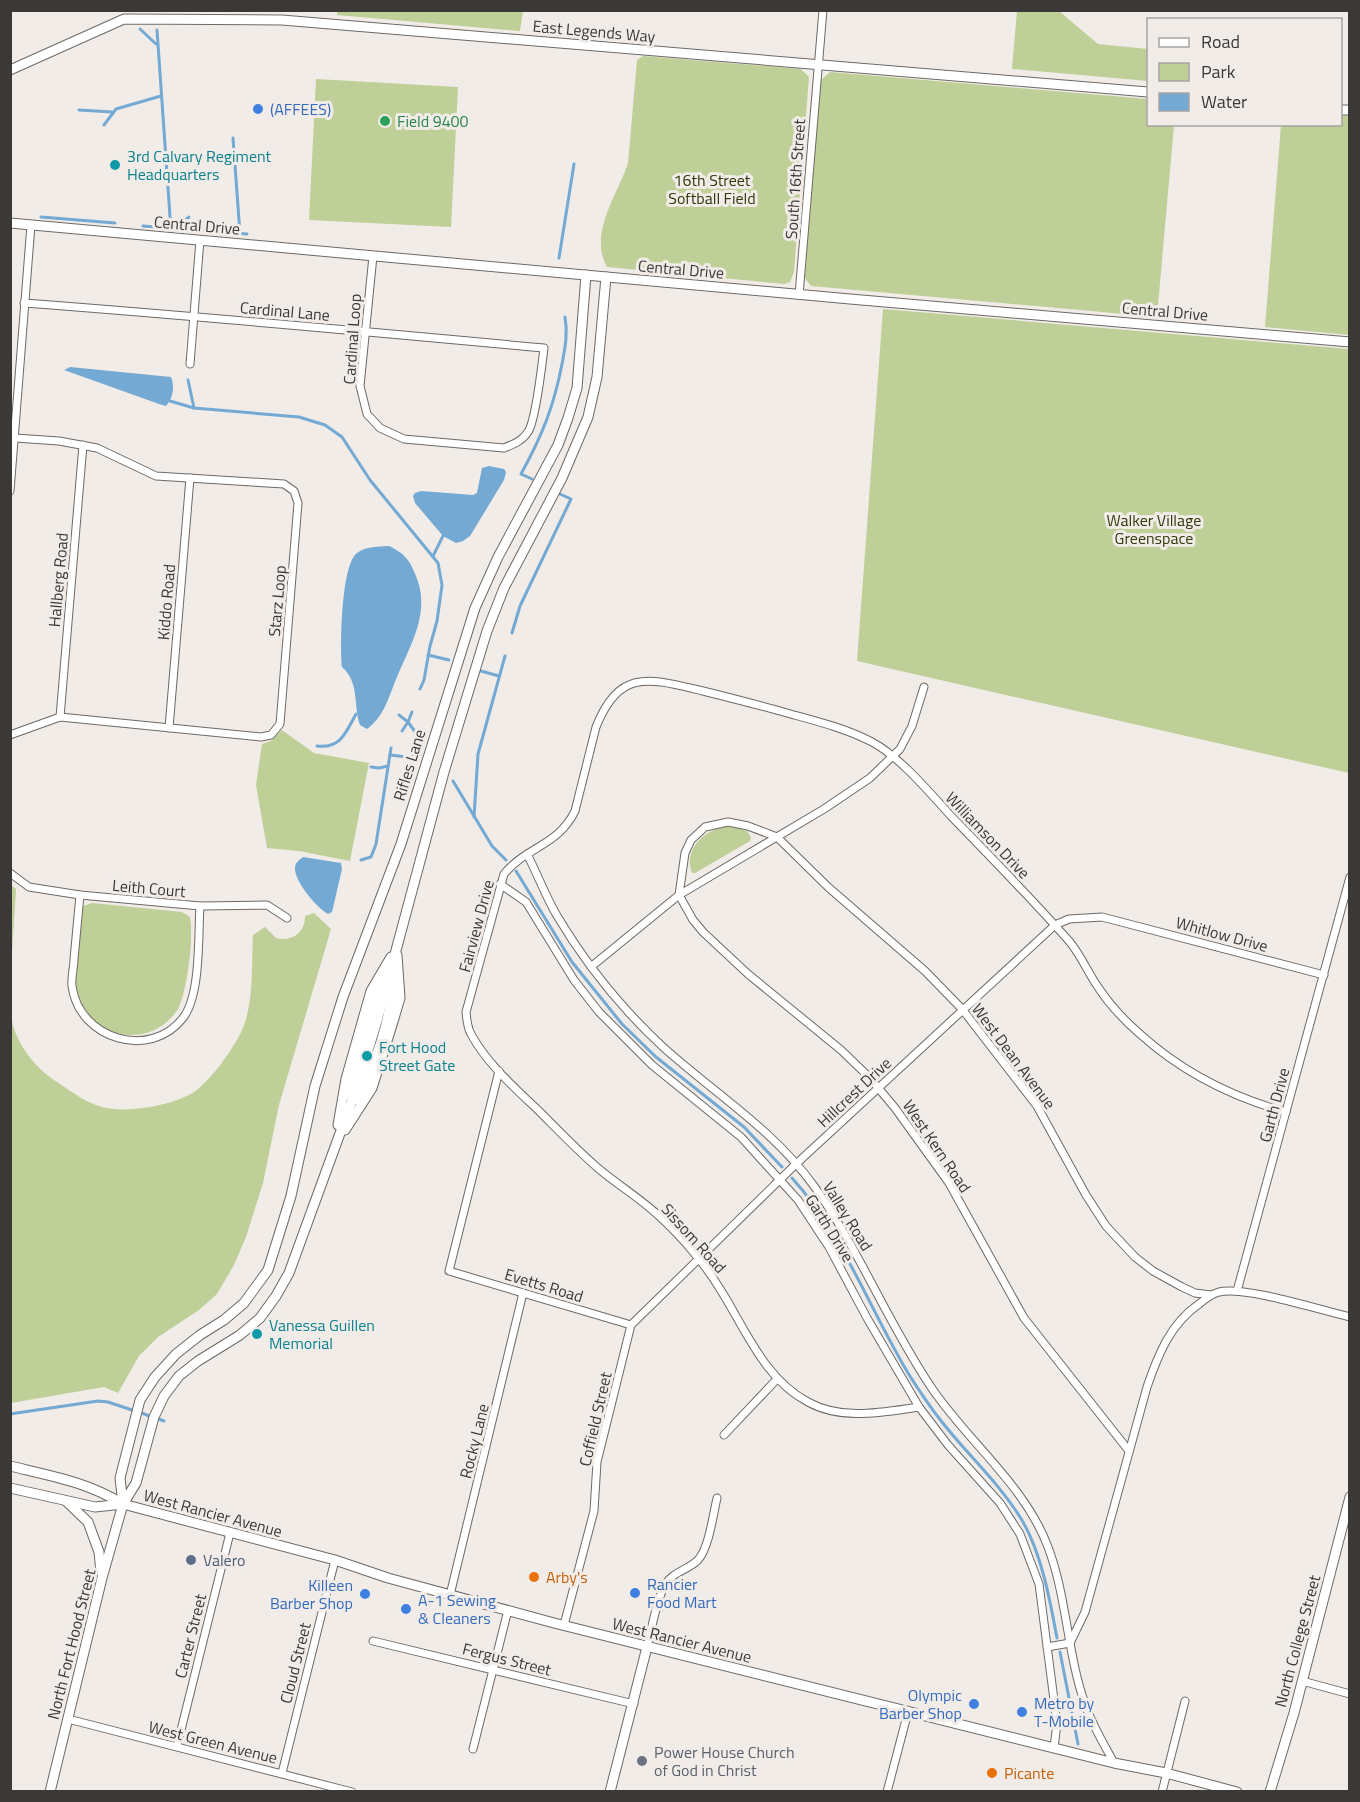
<svg xmlns="http://www.w3.org/2000/svg" width="1360" height="1802" viewBox="0 0 1360 1802" font-family="'Titillium Web',sans-serif">
  <rect width="100%" height="100%" fill="#f1ece8"/>
  <g fill="#bfcf98">
    <path d="M 337,11 L 337,10 L 523,11 L 520,31 L 337,15 Z"/>
    <path d="M 1017,11 L 1059,11 L 1098,44 L 1148,49 L 1148,81 L 1012,69 Z"/>
    <path d="M 643,56 L 801,69 L 809,77 L 794,272 L 790,282 L 784,284 L 607,267 C 588,234 618,194 628,163 L 637,60 Z"/>
    <path d="M 830,72 L 1148,99 L 1148,124 L 1174,125 L 1157,317 L 811,286 L 804,277 L 821,80 Z"/>
    <path d="M 316,79 L 458,87 L 451,227 L 309,220 Z"/>
    <path d="M 1341,115 L 1350,116 L 1349,335 L 1265,327 L 1281,125 L 1340,124 Z"/>
    <path d="M 883,309 L 1349,349 L 1349,773 L 857,661 Z"/>
    <path d="M 282,730 L 314,753 L 369,763 L 350,861 L 299,851 L 267,848 L 256,785 L 262,744 L 271,741 Z"/>
    <path d="M 731,826 L 747,831 L 751,837 L 750,841 L 695,873 L 692,873 C 682,847 708,827 731,826 Z"/>
    <path d="M 11,885 L 16,889 L 11,969 Z"/>
    <path d="M 92,903 L 182,912 L 190,917 C 194,936 187,997 176,1012 C 148,1050 90,1039 78,994 C 72,971 80,935 82,911 L 83,906 Z"/>
    <path d="M 314,913 L 331,929 L 279,1105 L 263,1183 L 246,1237 L 234,1265 L 217,1294 L 199,1310 L 158,1337 L 139,1356 L 118,1393 L 104,1387 L 11,1403 L 11,1013 C 12,1038 33,1066 54,1080 C 68,1089 84,1102 102,1107 C 126,1114 179,1105 198,1089 C 213,1076 228,1056 238,1038 C 255,1009 251,968 253,935 L 265,927 L 276,938 C 292,942 305,933 305,916 Z"/>
  </g>
  <g fill="#73a9d3">
    <path d="M 70,367 L 171,377 C 175,387 173,398 166,406 L 159,404 L 64,370 Z"/>
    <path d="M 489,466 L 504,469 L 506,472 L 504,480 L 470,536 L 463,541 L 456,543 L 443,536 L 415,503 L 413,496 L 415,493 L 421,491 L 473,495 L 477,493 L 482,468 Z"/>
    <path d="M 389,546 C 404,553 410,560 416,576 C 431,612 411,644 397,677 C 389,696 384,717 367,729 L 360,725 C 353,705 360,683 342,667 C 340,646 341,565 357,553 C 366,546 378,547 389,546 Z"/>
    <path d="M 303,857 L 341,863 L 342,869 L 332,912 L 328,914 C 318,909 294,881 295,868 C 295,863 299,860 303,857 Z"/>
  </g>
  <g fill="none" stroke-linecap="round" stroke-linejoin="round">
    <g stroke="#73a9d3" stroke-width="3">
      <path d="M 140,29 L 156,44"/>
      <path d="M 157,30 L 171,231"/>
      <path d="M 79,110 L 112,112"/>
      <path d="M 104,125 L 116,109 L 161,96"/>
      <path d="M 233,138 L 240,234"/>
      <path d="M 41,217 L 115,223"/>
      <path d="M 143,226 L 247,234"/>
      <path d="M 175,229 L 189,217"/>
      <path d="M 559,258 L 574,164"/>
      <path d="M 188,380 L 194,408 L 299,417 L 325,425 L 342,437 L 370,480 L 438,563 L 442,585 L 437,621 L 430,646 L 424,680 L 420,689"/>
      <path d="M 170,401 L 194,408"/>
      <path d="M 532,479 L 521,474 C 542,436 554,406 562,364 C 565,348 568,334 565,317"/>
      <path d="M 433,556 L 443,536"/>
      <path d="M 512,633 L 520,606 L 571,499 L 560,494"/>
      <path d="M 428,655 L 449,660"/>
      <path d="M 481,671 L 499,676"/>
      <path d="M 412,712 L 408,722 L 416,733"/>
      <path d="M 399,715 L 408,722 L 402,731"/>
      <path d="M 317,746 C 341,749 346,732 356,714"/>
      <path d="M 390,755 L 407,757 L 420,755"/>
      <path d="M 371,767 L 379,768 L 388,766"/>
      <path d="M 453,781 L 492,846 L 506,860"/>
      <path d="M 474,817 L 478,754 L 505,656"/>
      <path d="M 361,860 L 371,857 L 376,844 L 391,748"/>
      <path d="M 516,871 L 572,962 L 622,1024 L 656,1057 L 744,1127 L 782,1167"/>
      <path d="M 792,1178 C 843,1234 869,1308 908,1373 C 918,1389 930,1407 942,1422 C 967,1454 998,1482 1020,1517 C 1041,1550 1050,1600 1057,1638"/>
      <path d="M 142,1413 L 149,1416"/>
      <path d="M 10,1414 L 98,1401 L 108,1402 L 132,1410"/>
      <path d="M 159,1419 L 164,1421"/>
      <path d="M 1060,1652 L 1078,1744"/>
    </g>
    <defs>
      <g id="street">
        <path d="M 799,295 L 823,10"/>
        <path d="M 24,303 C 198,316 371,332 544,348 C 542,364 536,420 528,432 C 522,441 514,444 504,448 L 404,439 L 380,428 L 367,414 L 360,386 L 373,256"/>
        <path d="M 190,364 L 200,240"/>
        <path d="M 10,491 L 31,225"/>
        <path d="M 60,717 L 83,445"/>
        <path d="M 169,728 L 190,478"/>
        <path d="M 10,735 L 60,717 L 261,737 L 271,735 L 280,724 L 298,503 L 294,491 L 284,484 L 156,476 L 97,448 L 59,441 L 15,438"/>
        <path d="M 527,854 C 537,873 545,895 556,914 C 585,963 621,1008 663,1047 C 714,1093 773,1129 814,1186 C 859,1249 887,1322 931,1387 C 967,1441 1025,1485 1048,1547 C 1067,1597 1067,1653 1085,1704 C 1092,1725 1104,1744 1114,1763"/>
        <path d="M 10,873 L 29,887 L 80,895 L 200,906 L 267,905 L 287,918"/>
        <path d="M 500,884 L 526,902 L 574,980 L 599,1012 L 652,1065 L 741,1137 L 798,1200 L 829,1247 L 867,1318 L 919,1407 L 948,1445 L 1000,1503 L 1020,1534 L 1039,1584 L 1057,1723 L 1054,1748"/>
        <path d="M 80,895 C 78,916 76,937 74,959 C 74,967 71,978 72,986 C 79,1040 151,1060 183,1018 C 201,995 198,936 200,906"/>
        <path d="M 592,966 L 679,895 L 824,809 L 870,778 L 900,749 L 912,726 L 924,687"/>
        <path d="M 499,1071 L 449,1271 L 631,1325"/>
        <path d="M 1237,1291 L 1350,877"/>
        <path d="M 631,1325 L 796,1164 L 1055,925 L 1069,919 L 1102,917 L 1324,975"/>
        <path d="M 919,1407 C 883,1412 842,1421 808,1402 C 764,1379 745,1328 720,1289 C 705,1264 681,1236 659,1216 C 641,1199 618,1185 599,1169 C 578,1151 559,1131 540,1112 C 516,1089 487,1064 471,1034 C 467,1027 467,1020 466,1012 L 504,874 C 527,846 558,846 575,811 L 596,727 C 620,667 651,679 703,691 C 731,698 759,705 787,713 C 816,721 845,728 872,742 C 899,756 930,793 951,816 C 991,857 1031,898 1069,941 C 1081,955 1088,973 1098,987 C 1109,1004 1125,1021 1140,1034 C 1183,1073 1232,1097 1286,1112"/>
        <path d="M 724,1435 L 777,1379"/>
        <path d="M 1129,1451 L 1024,1318 L 949,1183 L 895,1108 L 869,1077 L 841,1050 L 748,974 L 703,932 L 693,920 L 679,895 L 685,853 L 691,840 L 705,827 L 728,822 L 748,826 L 777,837 L 828,887 L 925,971 L 962,1009 L 1037,1106 L 1086,1195 L 1106,1226 L 1135,1257 L 1153,1271 L 1182,1287 L 1195,1293 L 1211,1295"/>
        <path d="M 450,1595 L 523,1293"/>
        <path d="M 564,1625 L 594,1511 L 597,1462 L 631,1325"/>
        <path d="M 373,1641 L 634,1704"/>
        <path d="M 647,1647 C 652,1628 656,1601 665,1585 C 672,1572 688,1570 698,1560 C 709,1548 713,1515 717,1498"/>
        <path d="M 1047,1647 L 1070,1643 L 1085,1612 L 1147,1387 C 1158,1355 1170,1324 1199,1304 C 1205,1299 1212,1294 1219,1292 C 1246,1286 1320,1310 1350,1317"/>
        <path d="M 1302,1681 L 1350,1694"/>
        <path d="M 68,1719 L 352,1792"/>
        <path d="M 177,1746 L 230,1533"/>
        <path d="M 473,1749 L 508,1610"/>
        <path d="M 282,1773 L 335,1560"/>
        <path d="M 887,1792 L 908,1712"/>
        <path d="M 1162,1792 L 1185,1701"/>
      </g>
      <g id="secondary">
        <path d="M 10,70 L 124,19 L 282,20 L 1148,92"/>
        <path d="M 1340,110 L 1350,110"/>
        <path d="M 10,223 L 850,299 L 1350,342"/>
        <path d="M 348,1095 L 383,980"/>
        <path d="M 357,1100 C 376,1064 390,1020 394,979"/>
        <path d="M 338,1125 L 346,1079 L 371,991 L 391,957"/>
        <path d="M 345,1130 L 372,1088 L 392,1025 L 400,998 L 397,955"/>
        <path d="M 10,1466 C 52,1476 87,1482 123,1504 L 335,1560 L 388,1578 L 554,1623 L 1114,1763 L 1166,1773 L 1237,1792"/>
        <path d="M 10,1488 L 95,1507 L 123,1504"/>
        <path d="M 66,1501 L 88,1522 L 99,1552 L 101,1572"/>
        <path d="M 123,1504 L 120,1478 L 140,1400 L 155,1377 L 176,1354 L 200,1335 L 224,1320 L 244,1303 L 268,1270 L 291,1196 L 315,1086 L 343,997 L 401,844 L 475,608 L 498,557 L 558,445 L 568,418 L 577,388 L 586,275"/>
        <path d="M 50,1792 L 102,1578 L 123,1504 L 136,1483 L 154,1417 L 164,1396 L 179,1376 L 198,1361 L 240,1335 L 260,1318 L 276,1296 L 289,1273 L 358,1084 L 377,1021 L 444,772 L 487,631 L 504,588 L 562,478 L 588,417 L 597,377 L 606,277"/>
        <path d="M 610,1792 L 647,1647"/>
        <path d="M 1270,1792 L 1294,1713 L 1350,1497"/>
      </g>
    </defs>
    <use href="#street" stroke="#6d6965" stroke-width="9"/>
    <use href="#secondary" stroke="#6d6965" stroke-width="11"/>
    <use href="#street" stroke="#fff" stroke-width="7"/>
    <use href="#secondary" stroke="#fff" stroke-width="9"/>
  </g>
  <g fill="#3f7fe0" stroke="#f1ece8" stroke-width="2">
    <circle cx="258" cy="109" r="6"/>
    <circle cx="635" cy="1593" r="6"/>
    <circle cx="365" cy="1594" r="6"/>
    <circle cx="406" cy="1609" r="6"/>
    <circle cx="974" cy="1704" r="6"/>
    <circle cx="1022" cy="1712" r="6"/>
  </g>
  <circle fill="#2e9e5b" stroke="#f1ece8" stroke-width="2" cx="385" cy="121" r="6"/>
  <g fill="#0f9aa8" stroke="#f1ece8" stroke-width="2">
    <circle cx="115" cy="165" r="6"/>
    <circle cx="367" cy="1056" r="6"/>
    <circle cx="257" cy="1334" r="6"/>
  </g>
  <circle fill="#5c6f8a" stroke="#f1ece8" stroke-width="2" cx="191" cy="1560" r="6"/>
  <g fill="#e8710a" stroke="#f1ece8" stroke-width="2">
    <circle cx="534" cy="1577" r="6"/>
    <circle cx="992" cy="1773" r="6"/>
  </g>
  <circle fill="#6b7280" stroke="#f1ece8" stroke-width="2" cx="642" cy="1761" r="6"/>
  <g text-anchor="middle" dominant-baseline="central" stroke-width="6" stroke-linejoin="round" paint-order="stroke">
    <g font-size="16" fill="#3b3937" stroke="#f1ece8">
      <text transform="translate(594 31) rotate(5)">East Legends Way</text>
      <text transform="translate(795 179) rotate(-86)">South 16th Street</text>
      <text transform="translate(197 225) rotate(5)">Central Drive</text>
      <text transform="translate(681 269) rotate(5)">Central Drive</text>
      <text transform="translate(285 311) rotate(5)">Cardinal Lane</text>
      <text transform="translate(1165 311) rotate(5)">Central Drive</text>
      <text transform="translate(352 339) rotate(-86)">Cardinal Loop</text>
      <text transform="translate(58 580) rotate(-85)">Hallberg Road</text>
      <text transform="translate(277 601) rotate(-85)">Starz Loop</text>
      <text transform="translate(166 602) rotate(-85)">Kiddo Road</text>
      <text transform="translate(409 765) rotate(-73)">Rifles Lane</text>
      <text transform="translate(988 835) rotate(46)">Williamson Drive</text>
      <text transform="translate(149 888) rotate(5)">Leith Court</text>
      <text transform="translate(476 926) rotate(-75)">Fairview Drive</text>
      <text transform="translate(1222 934) rotate(15)">Whitlow Drive</text>
      <text transform="translate(1014 1056) rotate(53)">West Dean Avenue</text>
      <text transform="translate(854 1092) rotate(-43)">Hillcrest Drive</text>
      <text transform="translate(1274 1105) rotate(-75)">Garth Drive</text>
      <text transform="translate(937 1146) rotate(56)">West Kern Road</text>
      <text transform="translate(848 1216) rotate(58)">Valley Road</text>
      <text transform="translate(830 1228) rotate(58)">Garth Drive</text>
      <text transform="translate(694 1238) rotate(48)">Sissom Road</text>
      <text transform="translate(544 1285) rotate(17)">Evetts Road</text>
      <text transform="translate(595 1419) rotate(-77)">Coffield Street</text>
      <text transform="translate(474 1441) rotate(-76)">Rocky Lane</text>
      <text transform="translate(213 1513) rotate(15)">West Rancier Avenue</text>
      <text transform="translate(190 1636) rotate(-76)">Carter Street</text>
      <text transform="translate(682 1640) rotate(14)">West Rancier Avenue</text>
      <text transform="translate(1297 1641) rotate(-75)">North College Street</text>
      <text transform="translate(71 1644) rotate(-76)">North Fort Hood Street</text>
      <text transform="translate(507 1659) rotate(14)">Fergus Street</text>
      <text transform="translate(295 1663) rotate(-76)">Cloud Street</text>
      <text transform="translate(213 1742) rotate(14)">West Green Avenue</text>
    </g>
    <g font-size="16" fill="#366cbe" stroke="#f1ece8" text-anchor="start">
      <text x="270" y="109">(AFFEES)</text>
      <text x="647" y="1584">Rancier<tspan x="647" dy="18">Food Mart</tspan></text>
      <text x="353" y="1585" text-anchor="end">Killeen<tspan x="353" dy="18">Barber Shop</tspan></text>
      <text x="418" y="1600">A-1 Sewing<tspan x="418" dy="18">&amp; Cleaners</tspan></text>
      <text x="962" y="1695" text-anchor="end">Olympic<tspan x="962" dy="18">Barber Shop</tspan></text>
      <text x="1034" y="1703">Metro by<tspan x="1034" dy="18">T-Mobile</tspan></text>
    </g>
    <g font-size="16" fill="#27864d" stroke="#f1ece8" text-anchor="start">
      <text x="397" y="121">Field 9400</text>
    </g>
    <g font-size="16" fill="#0d838f" stroke="#f1ece8" text-anchor="start">
      <text x="127" y="156">3rd Calvary Regiment<tspan x="127" dy="18">Headquarters</tspan></text>
      <text x="379" y="1047">Fort Hood<tspan x="379" dy="18">Street Gate</tspan></text>
      <text x="269" y="1325">Vanessa Guillen<tspan x="269" dy="18">Memorial</tspan></text>
    </g>
    <g font-size="16" fill="#313b0e" stroke="#f1ece8">
      <text x="712" y="180">16th Street<tspan x="712" dy="18">Softball Field</tspan></text>
      <text x="1154" y="520">Walker Village<tspan x="1154" dy="18">Greenspace</tspan></text>
    </g>
    <g font-size="16" fill="#4e5e75" stroke="#f1ece8" text-anchor="start">
      <text x="203" y="1560">Valero</text>
    </g>
    <g font-size="16" fill="#c56008" stroke="#f1ece8" text-anchor="start">
      <text x="546" y="1577">Arby's</text>
      <text x="1004" y="1773">Picante</text>
    </g>
    <g font-size="16" fill="#5b616d" stroke="#f1ece8" text-anchor="start">
      <text x="654" y="1752">Power House Church<tspan x="654" dy="18">of God in Christ</tspan></text>
    </g>
  </g>
  <rect width="1360" height="1802" fill="none" stroke="#3b3937" stroke-width="24"/>
  <rect x="1147" y="18" width="195" height="108" fill="#f1ece8" stroke="#a8a4a1" stroke-width="1.5"/>
  <rect x="1159" y="38" width="30" height="9" fill="#ffffff" stroke="#a8a4a1" stroke-width="1.5"/>
  <text x="1201" y="48" font-size="18" fill="#3b3937">Road</text>
  <rect x="1159" y="63" width="30" height="18" fill="#bfcf98" stroke="#a8a4a1" stroke-width="1.5"/>
  <text x="1201" y="78" font-size="18" fill="#3b3937">Park</text>
  <rect x="1159" y="93" width="30" height="18" fill="#73a9d3" stroke="#a8a4a1" stroke-width="1.5"/>
  <text x="1201" y="108" font-size="18" fill="#3b3937">Water</text>
</svg>
